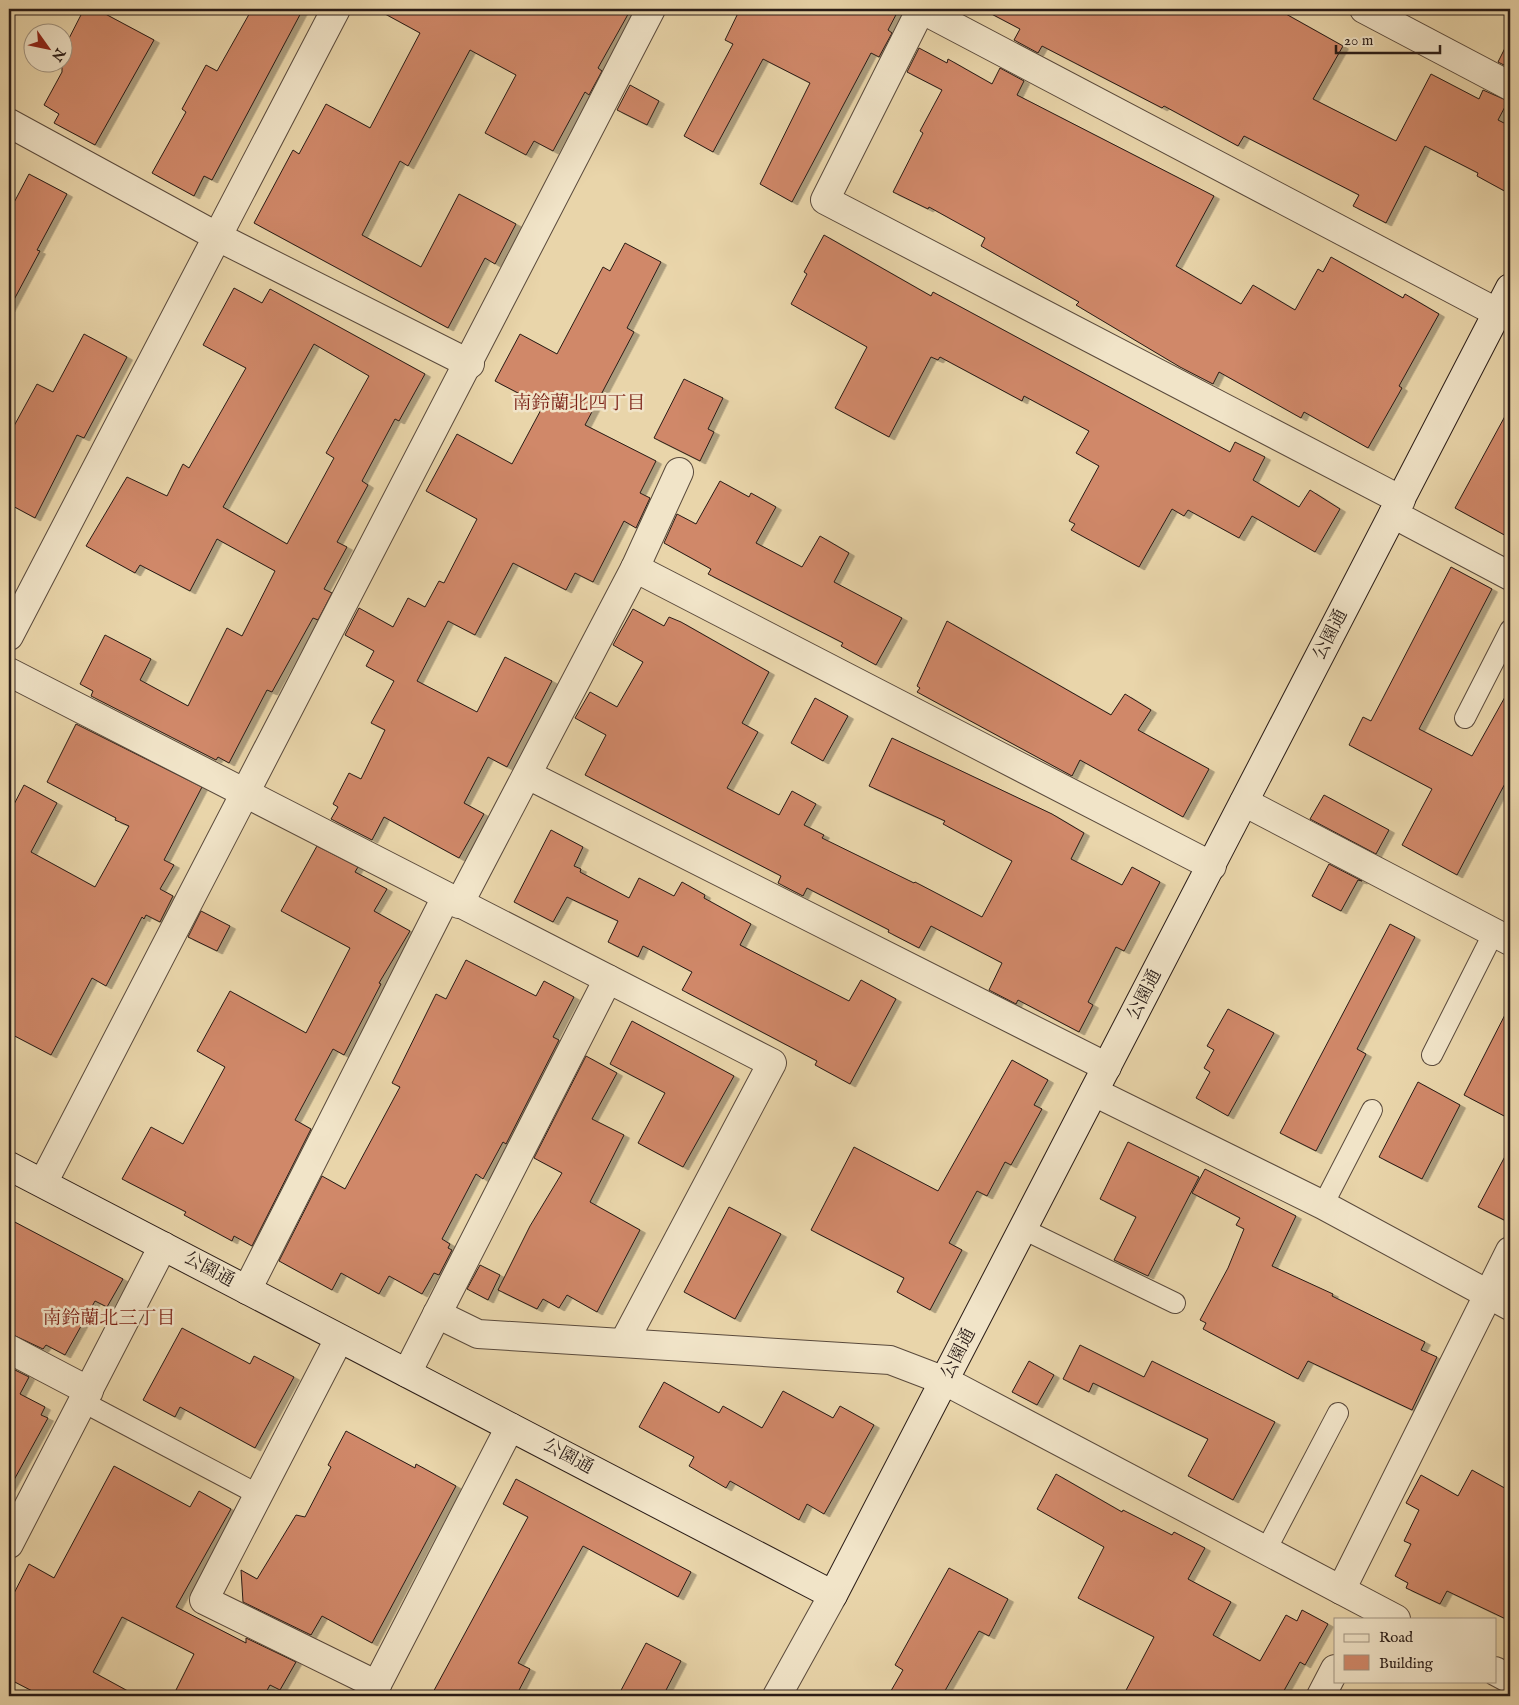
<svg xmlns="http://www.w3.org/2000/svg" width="1519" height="1705" viewBox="0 0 1519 1705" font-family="'IM FELL English','Noto Serif JP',serif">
  <defs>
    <filter id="shadow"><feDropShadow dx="5.5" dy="3" stdDeviation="0" flood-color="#0004"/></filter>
  </defs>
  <rect width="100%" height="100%" fill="#e9d5aa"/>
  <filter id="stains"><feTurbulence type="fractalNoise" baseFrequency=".004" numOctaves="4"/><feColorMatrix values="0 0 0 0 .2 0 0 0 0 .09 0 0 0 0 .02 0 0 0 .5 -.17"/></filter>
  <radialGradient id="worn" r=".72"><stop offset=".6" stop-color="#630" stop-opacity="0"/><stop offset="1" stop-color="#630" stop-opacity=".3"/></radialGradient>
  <g fill="#d08869" stroke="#2a1c17" fill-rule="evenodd" filter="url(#shadow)">
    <path d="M 84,9 L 96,9 L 154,40 L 95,145 L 54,123 L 59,114 L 44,105 L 62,72 L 62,52 Z"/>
    <path d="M 252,9 L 303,9 L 212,180 L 204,176 L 194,196 L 152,173 L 186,112 L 182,109 L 206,65 L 217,71 Z"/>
    <path d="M 376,9 L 631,9 L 598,68 L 602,71 L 589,95 L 585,92 L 553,151 L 534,141 L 526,155 L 485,133 L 516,75 L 470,50 L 408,166 L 400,161 L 362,235 L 421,267 L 459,194 L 516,224 L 495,264 L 485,258 L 448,328 L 254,223 L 293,150 L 299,154 L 326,104 L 370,128 L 420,33 Z"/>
    <path d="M 740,9 L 899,9 L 888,30 L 892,33 L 879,57 L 871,53 L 792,202 L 760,184 L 810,83 L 763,59 L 713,152 L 684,136 L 733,44 L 725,40 Z"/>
    <path d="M 982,9 L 1277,9 L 1343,46 L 1313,99 L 1396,141 L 1431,74 L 1479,99 L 1483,90 L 1508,101 L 1498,120 L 1510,126 L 1510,194 L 1477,176 L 1478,173 L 1425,146 L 1386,223 L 1353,206 L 1359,195 L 1244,136 L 1238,146 L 1164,106 L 1162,108 L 1042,46 L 1038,53 L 1014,40 L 1020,29 Z"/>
    <path d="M 1510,38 L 1510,68 L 1498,62 Z"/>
    <path d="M 919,48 L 947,63 L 948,59 L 992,84 L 1000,68 L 1024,81 L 1017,95 L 1214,196 L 1176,266 L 1241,304 L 1253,285 L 1295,310 L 1318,269 L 1323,272 L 1331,257 L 1403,298 L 1405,294 L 1439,314 L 1399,386 L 1402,388 L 1368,448 L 1304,412 L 1301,418 L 1219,372 L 1213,384 L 1180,367 L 1076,305 L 1079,302 L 981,246 L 985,238 L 929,207 L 928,209 L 893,192 L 923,133 L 920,131 L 942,90 L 907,72 Z"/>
    <path d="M 630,85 L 659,101 L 647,125 L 617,110 Z"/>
    <path d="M 29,174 L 67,194 L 37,250 L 40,251 L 9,309 L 9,212 Z"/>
    <path d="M 824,235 L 931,296 L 933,292 L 1230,452 L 1235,442 L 1265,457 L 1253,480 L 1299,507 L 1310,490 L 1340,509 L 1315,552 L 1252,516 L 1239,538 L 1188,510 L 1184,516 L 1172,509 L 1139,567 L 1071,530 L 1075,524 L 1069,521 L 1099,466 L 1076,453 L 1089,431 L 1024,396 L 1022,401 L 940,357 L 938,360 L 931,357 L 889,437 L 835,408 L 867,347 L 791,304 L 807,274 L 804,272 Z"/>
    <path d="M 625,243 L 661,262 L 627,328 L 634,332 L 585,425 L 656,461 L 640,493 L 650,498 L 636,528 L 624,521 L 593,582 L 575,573 L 566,590 L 513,563 L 475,635 L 448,621 L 417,681 L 477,712 L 505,657 L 552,681 L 507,767 L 488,757 L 464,803 L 484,814 L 459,858 L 384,817 L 372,840 L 331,819 L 338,807 L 333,804 L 349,773 L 361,779 L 385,730 L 371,723 L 394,681 L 366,666 L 374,651 L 345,635 L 359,608 L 393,627 L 408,598 L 425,607 L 439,581 L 444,583 L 477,519 L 426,491 L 457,434 L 512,464 L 543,406 L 495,381 L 520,334 L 557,354 L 603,267 L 610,271 Z"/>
    <path d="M 234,288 L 262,303 L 270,289 L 425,374 L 399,421 L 395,419 L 362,481 L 368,485 L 337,542 L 347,547 L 324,589 L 332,593 L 318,620 L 313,618 L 272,692 L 267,690 L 229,763 L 218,757 L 216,760 L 91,696 L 93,691 L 80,684 L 105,635 L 151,659 L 140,680 L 188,706 L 227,628 L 242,636 L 275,571 L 217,539 L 190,591 L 140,565 L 135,573 L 86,546 L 127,477 L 167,496 L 183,464 L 189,468 L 246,368 L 203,345 ZM 314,344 L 369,376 L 326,453 L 334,458 L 287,544 L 223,507 Z"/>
    <path d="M 84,334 L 127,357 L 84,438 L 77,435 L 35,518 L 9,504 L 9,435 L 37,384 L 53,392 Z"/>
    <path d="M 684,379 L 723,398 L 708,429 L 714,432 L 700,461 L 654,438 Z"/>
    <path d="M 1510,407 L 1510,538 L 1455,508 Z"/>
    <path d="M 720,481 L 749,497 L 751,493 L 776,507 L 756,543 L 802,567 L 820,536 L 849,553 L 834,582 L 902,618 L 876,665 L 841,646 L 843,643 L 708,574 L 711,569 L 664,543 L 677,514 L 696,524 Z"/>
    <path d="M 1451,567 L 1492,589 L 1419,729 L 1472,756 L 1510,688 L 1510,774 L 1457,875 L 1402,845 L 1432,789 L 1349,745 L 1363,717 L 1371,721 Z"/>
    <path d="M 633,609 L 664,626 L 669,617 L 681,622 L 769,672 L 742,723 L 758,732 L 727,788 L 779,815 L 792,791 L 816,804 L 804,825 L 824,835 L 822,838 L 914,883 L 915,882 L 982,917 L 1012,861 L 943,824 L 945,821 L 869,786 L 892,738 L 1052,814 L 1084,833 L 1071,859 L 1122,885 L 1132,867 L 1160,882 L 1124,951 L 1116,947 L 1088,1002 L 1093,1005 L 1079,1032 L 1018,1000 L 1016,1004 L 989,990 L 1002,963 L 931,926 L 919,948 L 888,932 L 889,930 L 807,888 L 803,896 L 778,883 L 781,876 L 585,775 L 606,735 L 575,718 L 590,692 L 617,707 L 643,662 L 613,645 Z"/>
    <path d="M 947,621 L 1111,715 L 1125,694 L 1151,710 L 1138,730 L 1209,769 L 1183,817 L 1080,760 L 1072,776 L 917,692 L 920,688 L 917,686 Z"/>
    <path d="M 815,698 L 848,716 L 823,761 L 791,743 Z"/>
    <path d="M 76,724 L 202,787 L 164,860 L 174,865 L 160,889 L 173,896 L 160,922 L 146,915 L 144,919 L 142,917 L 106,986 L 92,978 L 51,1055 L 9,1033 L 9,814 L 24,785 L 57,803 L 31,852 L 95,887 L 129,826 L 115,820 L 116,818 L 47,782 Z"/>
    <path d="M 1324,795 L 1389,830 L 1376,854 L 1310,819 Z"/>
    <path d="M 551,830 L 583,847 L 574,866 L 581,869 L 580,872 L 629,898 L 639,878 L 674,896 L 682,882 L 705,895 L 704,898 L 751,924 L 740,945 L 849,1001 L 861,980 L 896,999 L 850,1084 L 815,1065 L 817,1061 L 682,990 L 692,972 L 643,946 L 638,957 L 608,942 L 618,921 L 567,897 L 553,922 L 514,902 Z"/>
    <path d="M 317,846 L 358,867 L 355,872 L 387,889 L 374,911 L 410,931 L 379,983 L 381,984 L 344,1055 L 333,1049 L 295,1120 L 311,1129 L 252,1246 L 234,1236 L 232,1241 L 184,1215 L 186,1212 L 122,1179 L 151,1127 L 183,1144 L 225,1067 L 197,1051 L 230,991 L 306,1033 L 350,948 L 281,911 Z"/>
    <path d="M 1329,864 L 1362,881 L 1358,880 L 1341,911 L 1312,896 Z"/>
    <path d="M 201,911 L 230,926 L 217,951 L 188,937 Z"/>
    <path d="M 1390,924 L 1415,937 L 1357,1049 L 1366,1054 L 1316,1151 L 1280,1133 Z"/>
    <path d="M 466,960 L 536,996 L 544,981 L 574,997 L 553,1037 L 559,1040 L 506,1144 L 503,1142 L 483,1179 L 476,1174 L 442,1239 L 450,1244 L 448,1248 L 452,1250 L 439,1275 L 434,1273 L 422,1294 L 389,1276 L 379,1294 L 341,1273 L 332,1290 L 279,1261 L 322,1176 L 345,1189 L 400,1087 L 392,1083 L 436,994 L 446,999 Z"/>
    <path d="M 1510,1005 L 1510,1119 L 1464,1095 Z"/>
    <path d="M 1228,1009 L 1274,1033 L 1228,1116 L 1196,1098 L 1210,1072 L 1204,1068 L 1214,1050 L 1207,1046 Z"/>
    <path d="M 632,1021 L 734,1076 L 683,1167 L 638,1143 L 665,1093 L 610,1064 Z"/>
    <path d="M 586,1056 L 617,1073 L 592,1119 L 624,1135 L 590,1202 L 640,1230 L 597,1312 L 567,1295 L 559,1308 L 543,1299 L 537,1309 L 498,1290 L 530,1226 L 562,1173 L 534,1158 Z"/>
    <path d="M 1012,1060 L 1048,1080 L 1034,1105 L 1042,1109 L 1011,1165 L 1005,1162 L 987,1196 L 977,1191 L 949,1243 L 962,1250 L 930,1310 L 897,1292 L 904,1278 L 811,1230 L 854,1147 L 938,1191 Z"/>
    <path d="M 1418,1082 L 1460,1105 L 1422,1179 L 1379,1157 Z"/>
    <path d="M 1128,1142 L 1199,1177 L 1148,1276 L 1114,1260 L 1136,1217 L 1100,1199 Z"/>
    <path d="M 1510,1147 L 1510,1223 L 1478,1207 Z"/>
    <path d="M 1205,1169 L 1296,1216 L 1272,1266 L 1333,1294 L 1332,1296 L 1425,1342 L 1421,1350 L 1437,1357 L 1412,1410 L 1308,1361 L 1298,1379 L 1203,1329 L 1206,1323 L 1200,1320 L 1228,1268 L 1244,1229 L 1236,1225 L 1240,1218 L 1192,1193 Z"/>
    <path d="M 729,1207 L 781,1234 L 735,1319 L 684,1292 Z"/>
    <path d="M 9,1219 L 123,1279 L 107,1307 L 95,1301 L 65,1355 L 46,1345 L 43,1349 L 9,1333 Z"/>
    <path d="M 480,1265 L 500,1275 L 488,1300 L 467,1289 Z"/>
    <path d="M 182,1328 L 250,1364 L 254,1356 L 294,1377 L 255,1448 L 180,1407 L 175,1417 L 143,1400 Z"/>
    <path d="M 1080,1345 L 1144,1377 L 1152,1361 L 1275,1422 L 1233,1500 L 1188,1476 L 1208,1439 L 1093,1383 L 1089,1392 L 1063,1379 Z"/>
    <path d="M 1029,1361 L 1054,1375 L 1037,1405 L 1012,1392 Z"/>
    <path d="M 9,1367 L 29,1377 L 20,1394 L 45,1407 L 41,1415 L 48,1418 L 9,1489 Z"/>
    <path d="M 664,1382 L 719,1413 L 723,1406 L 762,1428 L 783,1391 L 833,1418 L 840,1406 L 874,1425 L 824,1514 L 807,1504 L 799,1520 L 730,1481 L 726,1488 L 689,1466 L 694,1457 L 639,1427 Z"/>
    <path d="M 346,1431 L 415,1468 L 416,1464 L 456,1486 L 372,1643 L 322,1616 L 311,1635 L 243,1602 L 241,1570 L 257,1579 L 296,1515 L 305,1517 L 331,1467 L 328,1465 Z"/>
    <path d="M 114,1466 L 190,1507 L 199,1491 L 231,1509 L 176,1607 L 246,1643 L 246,1638 L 296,1662 L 280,1690 L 270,1685 L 264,1696 L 173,1696 L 194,1654 L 122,1617 L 93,1672 L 137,1696 L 42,1696 L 9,1679 L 9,1603 L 29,1564 L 54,1578 Z"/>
    <path d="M 1472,1470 L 1510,1491 L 1510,1621 L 1447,1591 L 1440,1604 L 1406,1588 L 1408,1583 L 1395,1576 L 1411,1544 L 1404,1541 L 1419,1510 L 1406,1503 L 1421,1475 L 1458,1496 Z"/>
    <path d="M 1056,1474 L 1122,1512 L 1123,1510 L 1172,1535 L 1174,1532 L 1205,1548 L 1188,1579 L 1231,1602 L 1213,1635 L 1260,1661 L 1286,1615 L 1297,1621 L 1302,1610 L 1328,1624 L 1305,1665 L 1300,1662 L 1281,1696 L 1123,1696 L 1154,1637 L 1078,1598 L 1104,1547 L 1037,1509 Z"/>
    <path d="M 516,1479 L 691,1572 L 678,1597 L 583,1546 L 518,1663 L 530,1669 L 516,1696 L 431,1696 L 528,1517 L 503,1504 Z"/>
    <path d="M 949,1568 L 1008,1599 L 989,1636 L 979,1631 L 942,1696 L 888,1696 L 903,1670 L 895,1665 Z"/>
    <path d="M 646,1643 L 681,1661 L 663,1696 L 618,1696 Z"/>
  </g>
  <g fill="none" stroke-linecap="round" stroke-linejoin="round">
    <defs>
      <g id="lane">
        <path d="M 1465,718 L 1510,630"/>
        <path d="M 1432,1055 L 1494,932"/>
        <path d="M 1323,1205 L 1372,1110"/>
        <path d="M 1023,1229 L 1175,1303"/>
        <path d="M 83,1402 L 259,1495"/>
        <path d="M 1266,1550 L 1338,1413"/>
      </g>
      <g id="street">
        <path d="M 921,9 L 825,200 L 1401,500"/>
        <path d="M 921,9 L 1498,313"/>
        <path d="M 1364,9 L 1510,86"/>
        <path d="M 9,123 L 218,237 L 470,364"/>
        <path d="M 1393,514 L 1510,576"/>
        <path d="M 635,568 L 1212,866"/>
        <path d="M 9,636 L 336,9"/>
        <path d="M 9,672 C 264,800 517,933 772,1063 L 624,1342"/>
        <path d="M 528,775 L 1107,1067"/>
        <path d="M 1244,802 L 1510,941"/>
        <path d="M 459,904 L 635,568 L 679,472"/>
        <path d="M 1094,1092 L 1323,1205 L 1510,1306"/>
        <path d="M 43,1183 C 244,791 451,402 651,9"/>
        <path d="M 247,1290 L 446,897"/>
        <path d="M 437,1314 L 478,1334 L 890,1360 L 945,1381 L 1396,1619"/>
        <path d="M 339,1339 L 204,1600 L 377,1685"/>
        <path d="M 9,1349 L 89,1391"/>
        <path d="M 407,1373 L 608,979"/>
        <path d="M 9,1544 L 163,1246"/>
        <path d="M 1341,1590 L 1510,1251"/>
        <path d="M 1495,1671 L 1510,1679"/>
        <path d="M 371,1696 L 510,1427"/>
        <path d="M 777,1696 L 833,1595"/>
        <path d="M 1321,1696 L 1335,1669"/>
      </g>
      <path id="secondary" d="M 9,1166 L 833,1595 L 1510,288"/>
    </defs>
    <use href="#lane" stroke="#5a4a3c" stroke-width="22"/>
    <use href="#street" stroke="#5a4a3c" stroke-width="30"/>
    <use href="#secondary" stroke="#2a1c17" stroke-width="30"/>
    <use href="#lane" stroke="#f1e4c8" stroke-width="20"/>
    <use href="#street" stroke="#f1e4c8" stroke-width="28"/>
    <use href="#secondary" stroke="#f1e4c8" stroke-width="28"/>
  </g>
  <g text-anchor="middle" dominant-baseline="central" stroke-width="5" stroke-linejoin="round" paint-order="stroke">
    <g font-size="18" fill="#2a1c17" stroke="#f1e4c8">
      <text transform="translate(1331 635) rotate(-63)">公園通</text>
      <text transform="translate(1145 995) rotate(-63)">公園通</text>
      <text transform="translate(209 1270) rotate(28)">公園通</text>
      <text transform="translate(959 1354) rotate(-63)">公園通</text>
      <text transform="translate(568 1457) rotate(28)">公園通</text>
    </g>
    <g font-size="19" fill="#7a1f14" stroke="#f1e4c8">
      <text x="579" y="404">南鈴蘭北四丁目</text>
      <text x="109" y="1319">南鈴蘭北三丁目</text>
    </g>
  </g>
  <rect width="1519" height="1705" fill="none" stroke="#e9d5aa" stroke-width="30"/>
  <rect x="10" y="10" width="1499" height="1685" fill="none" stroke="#2a1c17" stroke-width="2.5"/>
  <rect x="15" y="15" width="1489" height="1675" fill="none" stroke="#2a1c17"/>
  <rect x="1334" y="1618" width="162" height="65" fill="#f1e4c8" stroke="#a19481"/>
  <rect x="1344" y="1634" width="25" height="8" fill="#f1e4c8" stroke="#a19481"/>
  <text x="1379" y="1642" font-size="15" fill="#2a1c17">Road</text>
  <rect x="1344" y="1655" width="25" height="15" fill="#d08869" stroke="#a19481"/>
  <text x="1379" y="1668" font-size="15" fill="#2a1c17">Building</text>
  <g transform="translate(48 48) rotate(123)"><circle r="24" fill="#f1e4c8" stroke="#a19481"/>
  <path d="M0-4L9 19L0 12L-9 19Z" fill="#8f2418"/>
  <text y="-8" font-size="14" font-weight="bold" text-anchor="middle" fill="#2a1c17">N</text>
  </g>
  <path d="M1336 45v8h104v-8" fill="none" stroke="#2a1c17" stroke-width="2.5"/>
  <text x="1344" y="45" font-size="15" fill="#2a1c17" stroke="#f1e4c8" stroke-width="4" paint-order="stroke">20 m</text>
  <rect width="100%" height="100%" filter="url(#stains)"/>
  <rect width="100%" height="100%" fill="url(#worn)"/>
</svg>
